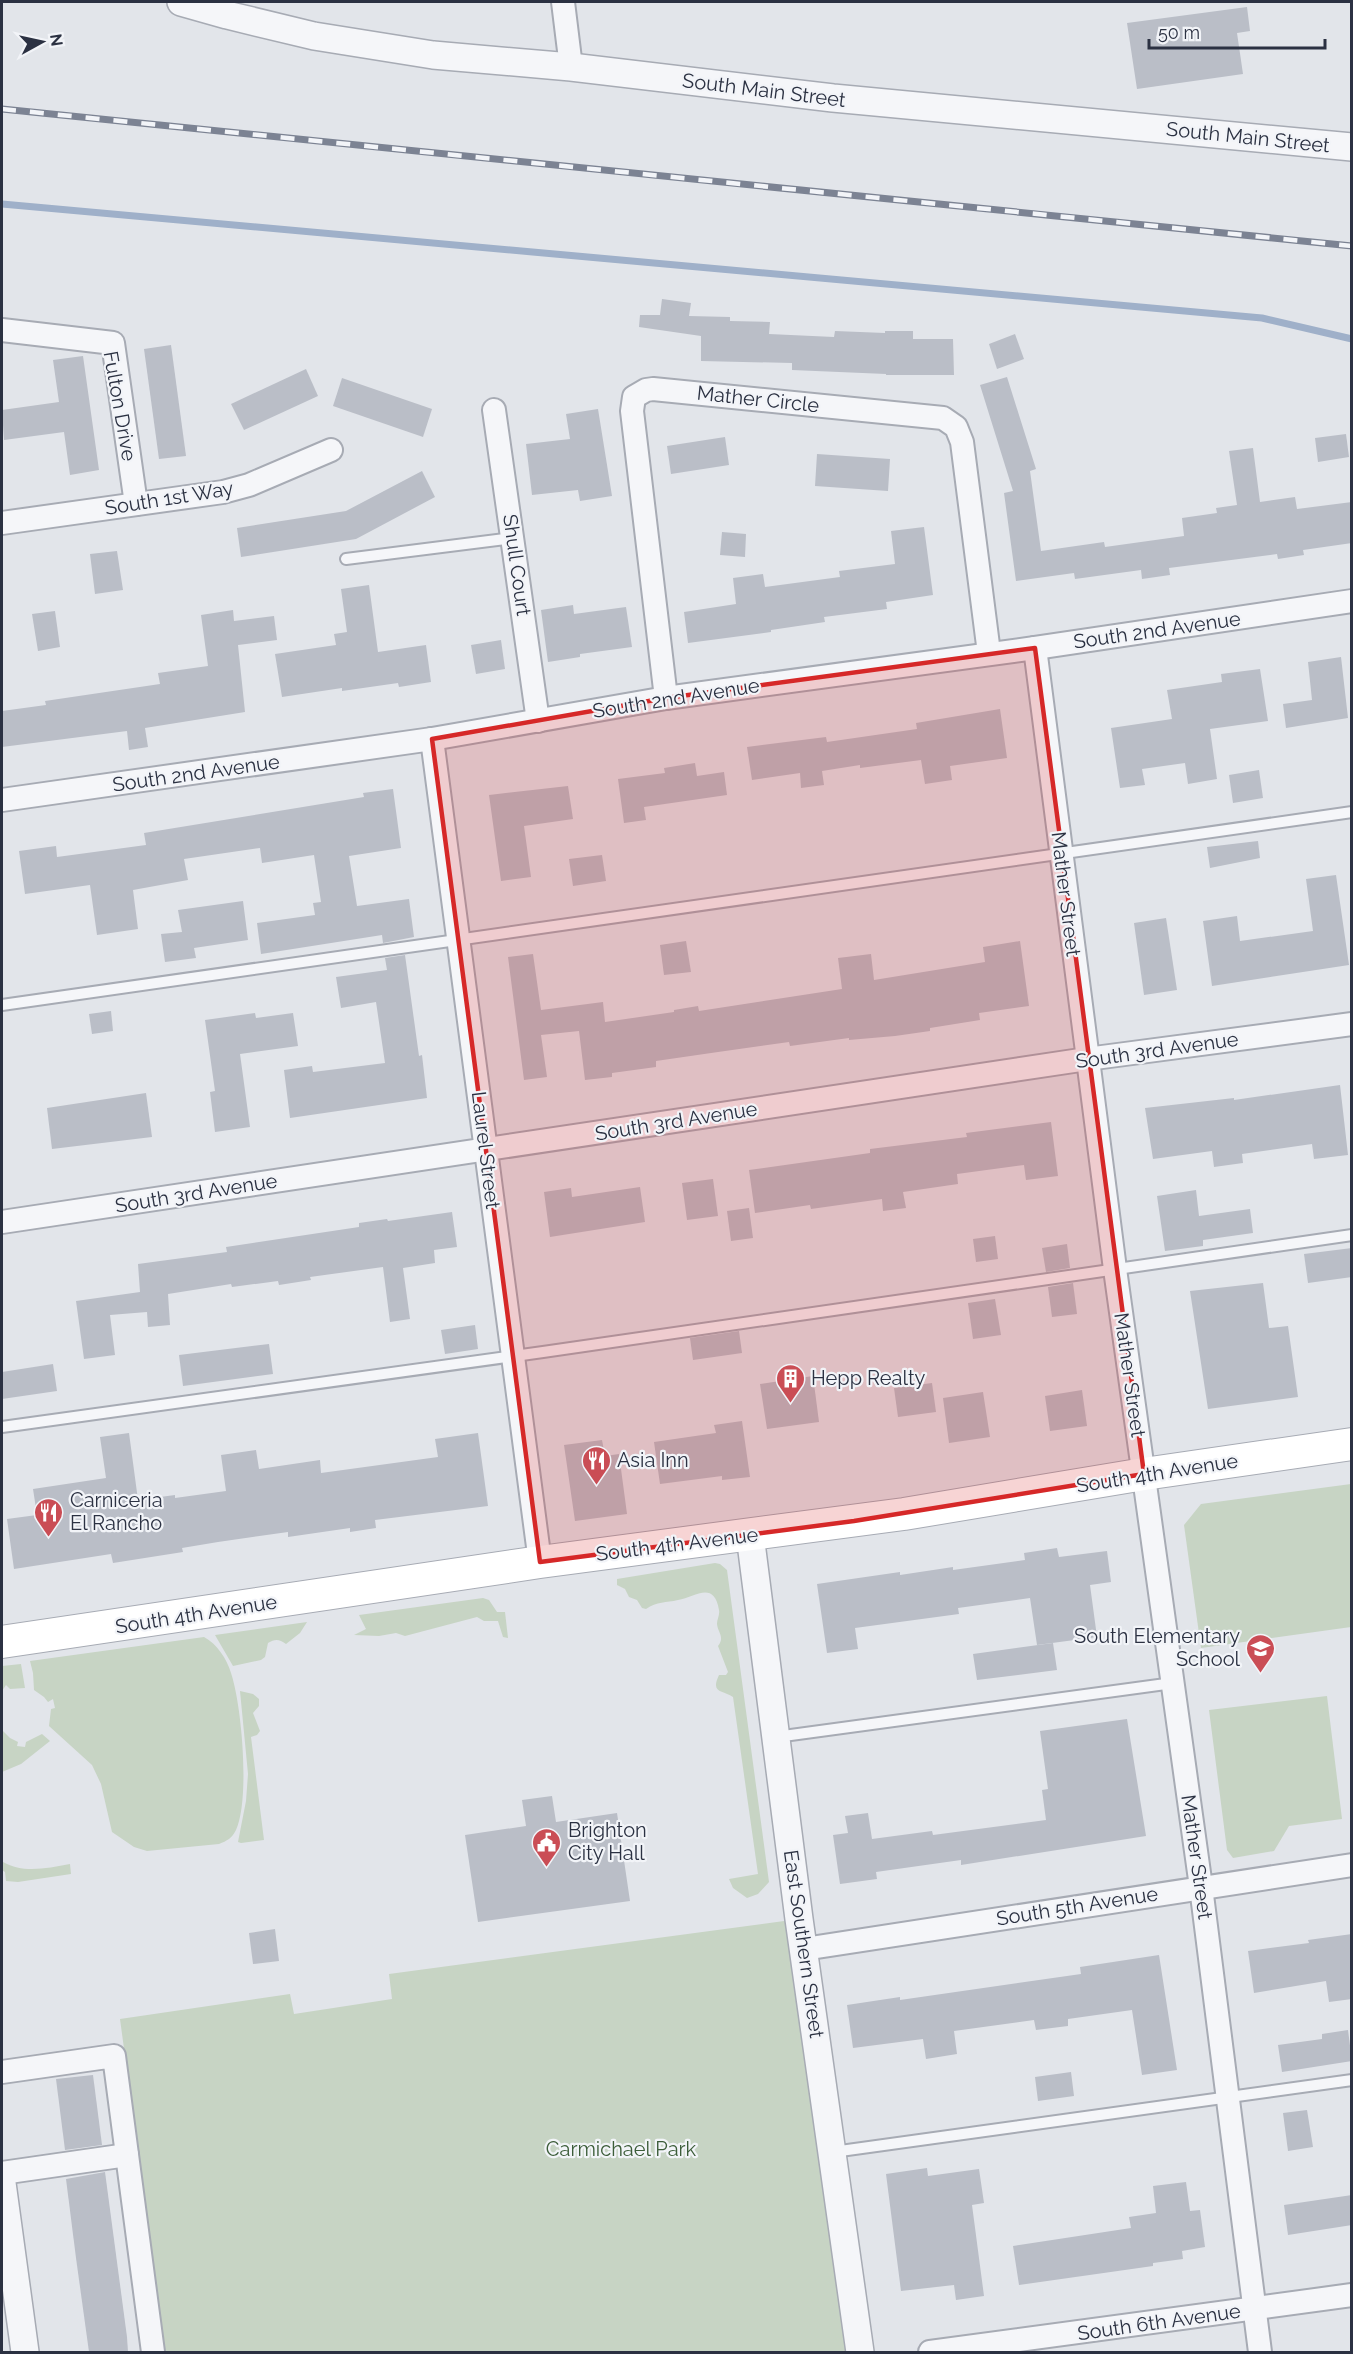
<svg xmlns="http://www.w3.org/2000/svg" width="1353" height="2354" viewBox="0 0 1353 2354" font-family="Raleway,sans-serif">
  <rect width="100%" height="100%" fill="#e2e5ea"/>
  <g fill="#c7d4c4">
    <path d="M 1351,1484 L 1351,1627 L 1201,1648 L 1184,1525 L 1201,1504 Z"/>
    <path d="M 715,1563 L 720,1564 L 727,1570 L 769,1882 L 758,1894 L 747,1898 L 733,1888 L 729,1879 L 758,1874 L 733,1697 C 723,1690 710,1694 719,1675 L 726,1675 L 728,1672 L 718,1646 C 725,1637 718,1633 717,1624 C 717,1619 720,1615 719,1610 C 714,1580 695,1597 678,1600 C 666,1603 657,1601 646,1609 L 642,1608 L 637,1600 L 629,1597 L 625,1589 L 617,1585 L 617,1579 Z"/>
    <path d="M 483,1598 L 489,1600 L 497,1612 L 505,1612 L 508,1638 L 503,1637 L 498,1621 L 484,1621 L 477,1617 L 405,1636 L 396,1633 L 379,1636 L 354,1635 L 366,1629 L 359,1615 Z"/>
    <path d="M 307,1622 L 300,1633 L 286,1644 C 279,1639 275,1639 268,1643 L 265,1657 L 261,1660 L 233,1666 L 215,1635 Z"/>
    <path d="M 204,1637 C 217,1644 227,1659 231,1673 C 242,1706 250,1799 236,1830 C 232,1838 227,1841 219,1844 L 147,1851 L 134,1847 L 112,1832 L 101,1784 L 92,1765 L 49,1726 L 51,1709 L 55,1708 L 53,1699 L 48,1702 L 44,1697 L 34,1690 L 33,1673 L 30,1661 Z"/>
    <path d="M 21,1664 L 25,1688 L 10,1689 L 6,1685 L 2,1691 L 2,1666 Z"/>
    <path d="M 240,1691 L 253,1694 L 259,1699 L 259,1706 L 253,1713 L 260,1731 L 257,1735 L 251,1737 L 264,1840 L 241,1843 L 238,1842 L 246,1801 L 248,1774 Z"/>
    <path d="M 1327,1696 L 1342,1819 L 1289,1826 L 1274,1851 L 1233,1858 L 1227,1850 L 1209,1710 Z"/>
    <path d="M 2,1730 L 10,1738 L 18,1742 L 17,1746 L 25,1747 L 26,1742 L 42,1734 L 50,1741 L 21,1764 L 2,1772 Z"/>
    <path d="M 2,1846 L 3,1862 C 24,1874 47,1868 70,1864 L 71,1874 L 18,1882 L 6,1881 L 5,1872 L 2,1870 Z"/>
    <path d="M 799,1919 L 859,2352 L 165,2352 L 120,2019 L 290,1994 L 294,2014 L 392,1999 L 389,1974 Z"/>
  </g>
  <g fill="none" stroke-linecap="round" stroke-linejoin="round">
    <path stroke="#9fb0c9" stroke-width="7" d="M 2,204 L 1262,318 L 1352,339"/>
  </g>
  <g fill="#babec7">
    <path d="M 1247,7 L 1250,31 L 1237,33 L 1243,74 L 1137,89 L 1127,23 Z"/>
    <path d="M 662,299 L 691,303 L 689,316 L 730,317 L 730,321 L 770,322 L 769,334 L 834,337 L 835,331 L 885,333 L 885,331 L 913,331 L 913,339 L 953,339 L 954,375 L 886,375 L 886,374 L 792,370 L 792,363 L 701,361 L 701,336 L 639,327 L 640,315 L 660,315 Z"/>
    <path d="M 1015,334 L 1024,359 L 997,369 L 989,344 Z"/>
    <path d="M 171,345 L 186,456 L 159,459 L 144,349 Z"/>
    <path d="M 83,356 L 99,470 L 70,475 L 64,432 L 4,440 L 2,410 L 59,402 L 53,360 Z"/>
    <path d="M 306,369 L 318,396 L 244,430 L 231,404 Z"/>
    <path d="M 1007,377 L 1036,469 L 1030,471 L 1041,551 L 1104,542 L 1105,547 L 1184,536 L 1182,518 L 1217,513 L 1216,508 L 1237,505 L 1229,451 L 1253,448 L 1260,502 L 1295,497 L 1297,509 L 1352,502 L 1352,543 L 1303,550 L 1304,555 L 1278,559 L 1277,554 L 1169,568 L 1170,575 L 1142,579 L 1141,570 L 1075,579 L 1074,573 L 1016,581 L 1004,493 L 1013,491 L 980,385 Z"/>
    <path d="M 342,378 L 432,409 L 423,437 L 333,406 Z"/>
    <path d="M 598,409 L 612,496 L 580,501 L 578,490 L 532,495 L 526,444 L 570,439 L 566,414 Z"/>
    <path d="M 1346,434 L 1349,457 L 1318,462 L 1315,438 Z"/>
    <path d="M 725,437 L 729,465 L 671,474 L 667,446 Z"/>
    <path d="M 817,454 L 890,459 L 888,491 L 815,486 Z"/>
    <path d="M 422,471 L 435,497 L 356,539 L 241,557 L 237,528 L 346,511 Z"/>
    <path d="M 924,527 L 933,595 L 886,602 L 887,609 L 824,617 L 825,622 L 771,630 L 771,632 L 688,643 L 684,612 L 736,604 L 733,578 L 763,574 L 765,587 L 840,577 L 839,571 L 895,564 L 891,531 Z"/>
    <path d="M 722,532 L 746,534 L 745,557 L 720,555 Z"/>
    <path d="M 117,551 L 123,590 L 95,594 L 90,554 Z"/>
    <path d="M 369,585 L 378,652 L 426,645 L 431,682 L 399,687 L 398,683 L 342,691 L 342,688 L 282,697 L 275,654 L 336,645 L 334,634 L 347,632 L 341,589 Z"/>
    <path d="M 573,605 L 574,614 L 626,607 L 632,647 L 580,654 L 580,657 L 548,662 L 541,610 Z"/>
    <path d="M 233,610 L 234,621 L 274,616 L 277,640 L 238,645 L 245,712 L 145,728 L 148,747 L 129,750 L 127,731 L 2,747 L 2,711 L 46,705 L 45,701 L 160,684 L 158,673 L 208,666 L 201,615 Z"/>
    <path d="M 55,611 L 60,647 L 38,651 L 32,614 Z"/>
    <path d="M 501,640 L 505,669 L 476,674 L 471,645 Z"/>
    <path d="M 1341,657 L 1348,718 L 1286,728 L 1283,704 L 1312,700 L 1308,662 Z"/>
    <path d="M 1260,669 L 1268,721 L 1210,729 L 1217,779 L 1188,784 L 1185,763 L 1142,769 L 1145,785 L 1120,788 L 1111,728 L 1172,719 L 1167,690 L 1222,682 L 1221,674 Z"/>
    <path d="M 1000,709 L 1007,758 L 950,766 L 952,780 L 925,784 L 921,760 L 860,768 L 860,765 L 822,771 L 824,785 L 801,788 L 800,773 L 752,780 L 747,747 L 826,737 L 827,742 L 917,729 L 916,723 Z"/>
    <path d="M 695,763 L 697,776 L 724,772 L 727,795 L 644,807 L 646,820 L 624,823 L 618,779 L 665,773 L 664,768 Z"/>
    <path d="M 1259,770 L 1263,798 L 1233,803 L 1229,775 Z"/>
    <path d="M 568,786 L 573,819 L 524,826 L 531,877 L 501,881 L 489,795 Z"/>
    <path d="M 393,789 L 401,848 L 349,856 L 357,906 L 409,899 L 414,937 L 383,943 L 382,935 L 261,954 L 257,923 L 315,915 L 313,903 L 321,902 L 314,855 L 262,863 L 260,848 L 184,859 L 188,880 L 133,890 L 138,929 L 97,935 L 90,885 L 25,894 L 19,851 L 56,846 L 57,857 L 146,845 L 144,833 L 364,797 L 363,793 Z"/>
    <path d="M 1258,841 L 1260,858 L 1210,868 L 1207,847 Z"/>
    <path d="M 602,855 L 606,881 L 573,886 L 569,859 Z"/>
    <path d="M 1336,875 L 1349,965 L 1212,986 L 1203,921 L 1237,916 L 1240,941 L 1313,931 L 1306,879 Z"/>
    <path d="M 243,901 L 248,940 L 194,948 L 196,958 L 165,962 L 161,934 L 182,932 L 178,910 Z"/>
    <path d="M 1166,918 L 1177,990 L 1144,995 L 1134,923 Z"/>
    <path d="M 686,941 L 691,972 L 664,975 L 660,945 Z"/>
    <path d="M 1020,941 L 1029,1006 L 979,1013 L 980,1020 L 930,1028 L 930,1031 L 895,1036 L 849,1040 L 849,1038 L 790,1046 L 789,1042 L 718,1052 L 656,1061 L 656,1067 L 612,1073 L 612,1077 L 585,1080 L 579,1031 L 541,1035 L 547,1077 L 524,1080 L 508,957 L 533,954 L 541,1010 L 603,1002 L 605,1022 L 674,1012 L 674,1010 L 698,1006 L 699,1011 L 842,989 L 838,958 L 871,954 L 874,980 L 985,962 L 983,947 Z"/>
    <path d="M 405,955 L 419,1056 L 422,1055 L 427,1098 L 290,1118 L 284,1070 L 312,1066 L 313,1072 L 385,1063 L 376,1002 L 341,1008 L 336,977 L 387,970 L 385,958 Z"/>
    <path d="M 111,1011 L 113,1031 L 92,1034 L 89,1014 Z"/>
    <path d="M 255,1013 L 256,1018 L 293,1013 L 298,1046 L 240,1054 L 250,1127 L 215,1132 L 210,1092 L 215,1091 L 205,1020 Z"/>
    <path d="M 1340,1085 L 1348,1155 L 1314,1159 L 1312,1144 L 1242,1154 L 1243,1163 L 1214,1167 L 1212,1151 L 1153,1159 L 1145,1108 L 1234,1098 L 1234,1100 Z"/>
    <path d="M 146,1093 L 152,1137 L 52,1149 L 47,1108 Z"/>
    <path d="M 1051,1122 L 1058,1176 L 1026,1180 L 1024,1165 L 957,1174 L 958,1184 L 903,1192 L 906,1208 L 883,1211 L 882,1199 L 811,1209 L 810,1205 L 755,1213 L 749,1170 L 870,1153 L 870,1149 L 967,1137 L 966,1133 Z"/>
    <path d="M 713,1179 L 718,1216 L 687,1220 L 682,1183 Z"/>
    <path d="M 640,1187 L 645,1222 L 550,1237 L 544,1192 L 571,1188 L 572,1197 Z"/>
    <path d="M 1196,1190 L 1199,1216 L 1250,1209 L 1253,1233 L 1203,1240 L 1203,1246 L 1165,1251 L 1157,1196 Z"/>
    <path d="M 749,1208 L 753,1238 L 731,1241 L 727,1211 Z"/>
    <path d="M 452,1212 L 457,1247 L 434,1250 L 435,1263 L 403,1268 L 410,1319 L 390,1322 L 383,1267 L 310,1277 L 311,1280 L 279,1285 L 278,1281 L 232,1287 L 231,1284 L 168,1294 L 170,1325 L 148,1327 L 147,1312 L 110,1315 L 115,1355 L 84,1359 L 76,1301 L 140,1292 L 138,1264 L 227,1252 L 226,1247 L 359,1227 L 359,1223 L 387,1219 L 388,1221 Z"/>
    <path d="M 995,1236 L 998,1259 L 976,1262 L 973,1239 Z"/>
    <path d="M 1067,1244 L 1070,1268 L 1046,1272 L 1042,1248 Z"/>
    <path d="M 1352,1248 L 1352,1277 L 1308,1283 L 1304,1254 Z"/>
    <path d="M 1073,1283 L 1077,1314 L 1052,1317 L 1048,1287 Z"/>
    <path d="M 1263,1283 L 1269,1328 L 1288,1326 L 1298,1397 L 1208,1409 L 1190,1291 Z"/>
    <path d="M 995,1299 L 1001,1335 L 973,1339 L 968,1303 Z"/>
    <path d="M 475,1325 L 478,1349 L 445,1354 L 441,1330 Z"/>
    <path d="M 739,1331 L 742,1353 L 693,1360 L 690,1338 Z"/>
    <path d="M 269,1344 L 273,1374 L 183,1386 L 179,1355 Z"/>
    <path d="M 53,1364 L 57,1391 L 2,1399 L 2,1372 Z"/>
    <path d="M 813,1376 L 819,1422 L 767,1429 L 760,1384 Z"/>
    <path d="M 932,1383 L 936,1412 L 898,1417 L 894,1388 Z"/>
    <path d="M 1082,1390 L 1087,1426 L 1050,1431 L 1045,1396 Z"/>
    <path d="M 983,1392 L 990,1437 L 949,1443 L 943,1398 Z"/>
    <path d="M 742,1421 L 750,1477 L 722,1480 L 722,1476 L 660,1484 L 654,1442 L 716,1433 L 714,1425 Z"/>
    <path d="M 129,1433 L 138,1500 L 175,1495 L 175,1498 L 226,1491 L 221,1455 L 256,1450 L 259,1469 L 320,1460 L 321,1473 L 438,1457 L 435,1439 L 478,1433 L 488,1506 L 375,1520 L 376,1528 L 350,1532 L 350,1528 L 288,1537 L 288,1532 L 218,1542 L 182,1548 L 183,1552 L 113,1563 L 111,1554 L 14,1569 L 7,1519 L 37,1515 L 33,1489 L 106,1478 L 100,1437 Z"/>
    <path d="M 602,1440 L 605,1456 L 619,1454 L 627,1514 L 575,1521 L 564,1445 Z"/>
    <path d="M 1057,1548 L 1059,1557 L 1107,1551 L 1111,1582 L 1090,1585 L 1097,1637 L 1037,1645 L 1030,1598 L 958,1608 L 959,1614 L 855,1628 L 858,1649 L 827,1653 L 817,1584 L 900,1572 L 900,1575 L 953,1567 L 953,1570 L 1025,1560 L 1024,1553 Z"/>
    <path d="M 1053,1643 L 1057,1670 L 977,1680 L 973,1654 Z"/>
    <path d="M 1127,1719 L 1146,1836 L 961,1865 L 961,1860 L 876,1872 L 877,1879 L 840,1884 L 833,1835 L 848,1833 L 845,1816 L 868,1813 L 872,1839 L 932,1831 L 933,1835 L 1046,1820 L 1042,1790 L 1048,1789 L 1040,1731 Z"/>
    <path d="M 552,1796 L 556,1822 L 617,1813 L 630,1901 L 478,1922 L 465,1835 L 526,1826 L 522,1800 Z"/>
    <path d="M 275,1929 L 279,1961 L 253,1964 L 249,1933 Z"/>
    <path d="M 1352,1934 L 1352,1999 L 1329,2002 L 1326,1981 L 1254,1993 L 1248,1951 L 1309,1943 L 1308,1940 Z"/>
    <path d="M 1159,1955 L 1177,2070 L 1142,2075 L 1132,2010 L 1068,2019 L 1068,2026 L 1036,2030 L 1034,2020 L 954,2031 L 957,2054 L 926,2059 L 923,2039 L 853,2048 L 847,2005 L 900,1997 L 900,2000 L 1081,1974 L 1080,1967 Z"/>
    <path d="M 1348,2030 L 1352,2061 L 1282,2072 L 1278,2045 L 1322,2039 L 1322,2034 Z"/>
    <path d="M 1071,2072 L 1074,2096 L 1038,2101 L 1035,2077 Z"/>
    <path d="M 93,2075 L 102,2145 L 65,2150 L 56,2079 Z"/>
    <path d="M 1307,2110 L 1313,2147 L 1288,2151 L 1283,2113 Z"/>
    <path d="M 927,2168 L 928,2176 L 979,2169 L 984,2203 L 972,2205 L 984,2296 L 956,2300 L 954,2285 L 901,2291 L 886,2174 Z"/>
    <path d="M 105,2172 L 127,2337 L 128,2352 L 89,2352 L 76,2258 L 66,2179 Z"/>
    <path d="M 1186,2182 L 1190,2211 L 1200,2210 L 1205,2247 L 1182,2251 L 1183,2259 L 1153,2263 L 1153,2266 L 1019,2285 L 1013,2246 L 1131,2228 L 1129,2217 L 1156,2213 L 1153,2186 Z"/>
    <path d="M 1352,2195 L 1352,2225 L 1288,2235 L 1284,2205 Z"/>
  </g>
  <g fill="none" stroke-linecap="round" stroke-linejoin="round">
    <defs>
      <g id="service">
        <path d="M 346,559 L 513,538"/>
        <path d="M 2,1005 L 1352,812"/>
        <path d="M 2,1427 L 543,1352 L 1352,1235"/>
        <path d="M 776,1737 L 1173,1683"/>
        <path d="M 833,2152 L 1352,2080"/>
      </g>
      <g id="minor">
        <path d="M 563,2 L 571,67"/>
        <path d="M 2,330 L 113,343 L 136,504"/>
        <path d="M 494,410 L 538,721"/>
        <path d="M 2,523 L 223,492 L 249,485 L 331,450"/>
        <path d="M 1035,648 L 1115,1269 L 1201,1887 L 1260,2352"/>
        <path d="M 666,698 L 632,411 L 634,397 L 646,390 L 653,389 L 943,418 L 956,427 L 962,442 L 989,653"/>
        <path d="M 432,739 L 540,1562"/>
        <path d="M 2,800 L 432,739 L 666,698 L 1035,648 L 1352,601"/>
        <path d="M 2,1222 L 1087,1059 L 1352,1024"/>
        <path d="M 804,1949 L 1352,1865"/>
        <path d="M 2,2072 L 114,2056 L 153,2352"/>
        <path d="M 2,2173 L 127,2155"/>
        <path d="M 930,2352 L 1352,2295"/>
      </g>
      <g id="tertiary">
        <path d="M 181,2 L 227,15 L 314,36 L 433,55 L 571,67 L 833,98 L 1352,147"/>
        <path d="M 750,1535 L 799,1919 L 860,2352"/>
        <path d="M 2,2183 L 25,2352"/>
      </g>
      <path id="secondary" d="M 2,1642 L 540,1562 L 904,1514 L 1144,1474 L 1352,1444"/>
    </defs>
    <use href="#service" stroke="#a7abb4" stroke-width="14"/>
    <use href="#minor" stroke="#a7abb4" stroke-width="26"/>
    <use href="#tertiary" stroke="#a7abb4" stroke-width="30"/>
    <use href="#secondary" stroke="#a7abb4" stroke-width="34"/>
    <use href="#service" stroke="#f5f6f9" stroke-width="10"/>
    <use href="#minor" stroke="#f5f6f9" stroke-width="22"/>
    <use href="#tertiary" stroke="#f5f6f9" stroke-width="27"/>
    <use href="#secondary" stroke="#fff" stroke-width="32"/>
    <defs>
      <path id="rail" d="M 2,109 L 1352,246"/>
    </defs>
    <use href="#rail" stroke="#7c8393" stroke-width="7"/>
    <use href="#rail" stroke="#f2f4f8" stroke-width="4.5" stroke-dasharray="14" stroke-linecap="butt"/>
  </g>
  <path fill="#d62828" fill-opacity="0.2" stroke="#d62828" stroke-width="4.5" stroke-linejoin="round" d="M 1035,648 L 1144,1474 L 854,1521 L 540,1562 L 432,739 L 666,698 Z"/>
  <defs>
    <symbol id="building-pin" viewBox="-11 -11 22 30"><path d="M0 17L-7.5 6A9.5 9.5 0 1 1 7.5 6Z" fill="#ca4d55" stroke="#f2f4f8"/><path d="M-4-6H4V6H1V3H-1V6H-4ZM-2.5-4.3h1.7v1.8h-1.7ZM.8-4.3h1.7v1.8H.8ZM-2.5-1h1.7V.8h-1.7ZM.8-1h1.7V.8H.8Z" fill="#fff"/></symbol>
    <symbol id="restaurant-pin" viewBox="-11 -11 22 30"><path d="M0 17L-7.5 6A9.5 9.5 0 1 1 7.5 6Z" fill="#ca4d55" stroke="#f2f4f8"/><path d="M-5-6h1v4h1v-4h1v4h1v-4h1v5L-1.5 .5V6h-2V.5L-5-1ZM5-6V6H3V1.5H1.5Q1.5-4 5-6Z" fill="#fff"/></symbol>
    <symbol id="school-pin" viewBox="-11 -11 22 30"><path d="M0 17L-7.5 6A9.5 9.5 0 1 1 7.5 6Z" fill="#ca4d55" stroke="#f2f4f8"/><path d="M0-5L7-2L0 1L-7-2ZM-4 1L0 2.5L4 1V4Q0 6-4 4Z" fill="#fff"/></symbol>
    <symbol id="civic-pin" viewBox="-11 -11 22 30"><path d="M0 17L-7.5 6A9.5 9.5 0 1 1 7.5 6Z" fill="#ca4d55" stroke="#f2f4f8"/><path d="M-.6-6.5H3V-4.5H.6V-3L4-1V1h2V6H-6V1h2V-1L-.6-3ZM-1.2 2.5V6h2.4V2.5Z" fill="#fff"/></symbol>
  </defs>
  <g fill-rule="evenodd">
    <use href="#building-pin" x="774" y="1362" width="33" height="45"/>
    <use href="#restaurant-pin" x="580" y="1444" width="33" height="45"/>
    <use href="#restaurant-pin" x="32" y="1496" width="33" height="45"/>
    <use href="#school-pin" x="1244" y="1632" width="33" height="45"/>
    <use href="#civic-pin" x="530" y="1826" width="33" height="45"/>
  </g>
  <g text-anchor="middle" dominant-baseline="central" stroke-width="4.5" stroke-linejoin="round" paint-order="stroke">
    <g font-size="20" fill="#2b3142" stroke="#f2f4f8">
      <text transform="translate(764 90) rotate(7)">South Main Street</text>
      <text transform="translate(1248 137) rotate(6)">South Main Street</text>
      <text transform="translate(758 399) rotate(6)">Mather Circle</text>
      <text transform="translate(120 406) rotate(80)">Fulton Drive</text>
      <text transform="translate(169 498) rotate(-9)">South 1st Way</text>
      <text transform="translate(517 565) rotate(82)">Shull Court</text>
      <text transform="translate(1157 630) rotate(-8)">South 2nd Avenue</text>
      <text transform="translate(676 698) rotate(-9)">South 2nd Avenue</text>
      <text transform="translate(196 773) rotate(-8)">South 2nd Avenue</text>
      <text transform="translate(1066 894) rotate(83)">Mather Street</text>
      <text transform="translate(1157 1050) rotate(-8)">South 3rd Avenue</text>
      <text transform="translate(676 1121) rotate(-9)">South 3rd Avenue</text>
      <text transform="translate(486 1150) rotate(83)">Laurel Street</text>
      <text transform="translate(196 1193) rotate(-9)">South 3rd Avenue</text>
      <text transform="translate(1130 1375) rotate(82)">Mather Street</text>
      <text transform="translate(1157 1473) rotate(-9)">South 4th Avenue</text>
      <text transform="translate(677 1544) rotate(-7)">South 4th Avenue</text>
      <text transform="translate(196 1614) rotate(-9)">South 4th Avenue</text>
      <text transform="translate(1197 1857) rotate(82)">Mather Street</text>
      <text transform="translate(1077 1906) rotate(-9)">South 5th Avenue</text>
      <text transform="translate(804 1944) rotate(82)">East Southern Street</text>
      <text transform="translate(1159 2322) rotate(-8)">South 6th Avenue</text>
    </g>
    <g font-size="20" fill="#2b3142" stroke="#f2f4f8" text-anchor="start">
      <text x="811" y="1378">Hepp Realty</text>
      <text x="617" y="1460">Asia Inn</text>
      <text x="70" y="1500">Carniceria<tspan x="70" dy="23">El Rancho</tspan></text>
      <text x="1240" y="1636" text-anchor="end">South Elementary<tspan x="1240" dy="23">School</tspan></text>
      <text x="568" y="1830">Brighton<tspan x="568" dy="23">City Hall</tspan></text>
    </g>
    <g font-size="20" fill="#3c5d39" stroke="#f2f4f8">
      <text x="621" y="2149">Carmichael Park</text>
    </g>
  </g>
  <rect width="1353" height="2354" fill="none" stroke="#2b3142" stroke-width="6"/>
  <g transform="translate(42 42) rotate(82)" stroke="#f2f4f8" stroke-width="4.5" paint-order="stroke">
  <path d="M0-4.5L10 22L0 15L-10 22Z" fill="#2b3142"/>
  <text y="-9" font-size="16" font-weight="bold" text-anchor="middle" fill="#2b3142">N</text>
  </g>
  <path d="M1149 39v9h176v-9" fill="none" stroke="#2b3142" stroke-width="3"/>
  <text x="1158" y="39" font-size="18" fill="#2b3142" stroke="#f2f4f8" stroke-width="4.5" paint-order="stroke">50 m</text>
</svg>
